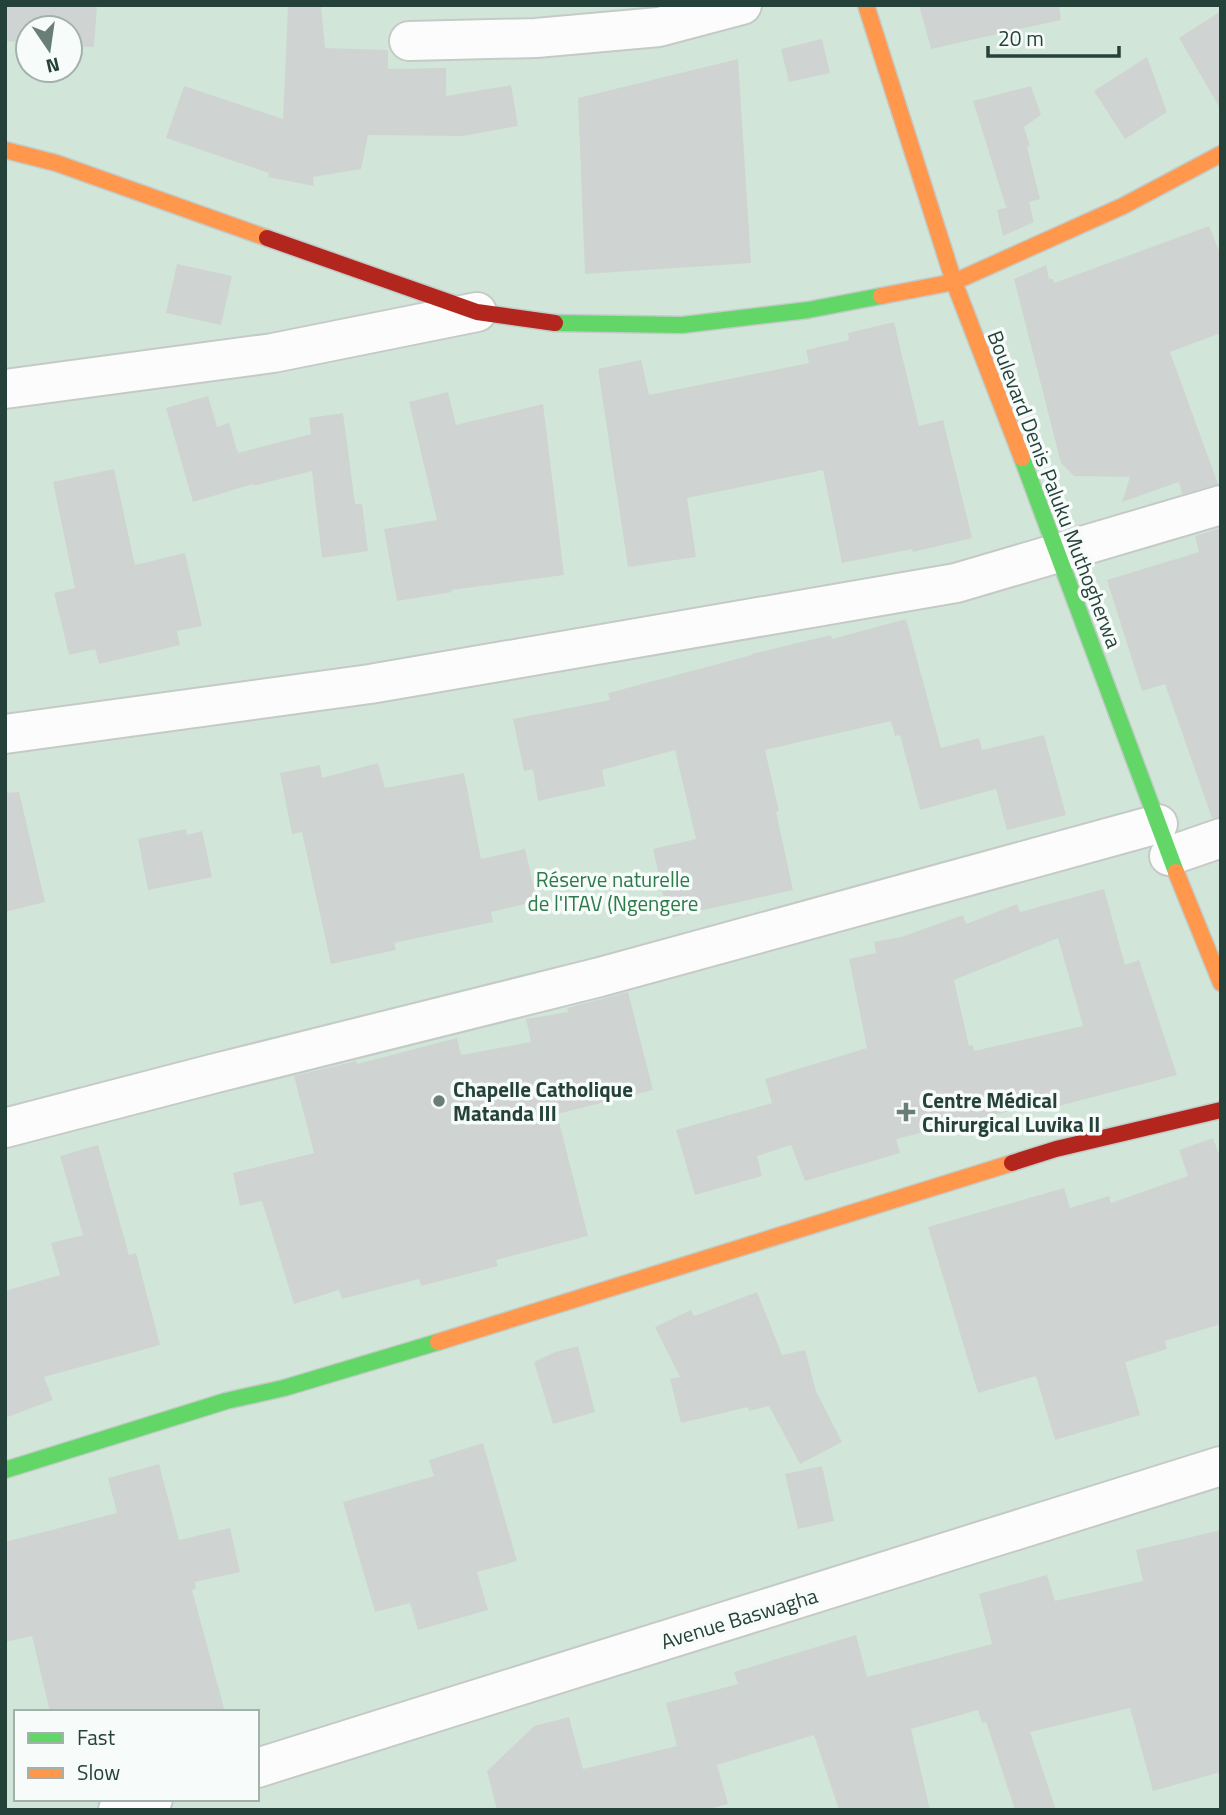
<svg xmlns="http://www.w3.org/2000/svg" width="1226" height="1815" viewBox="0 0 1226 1815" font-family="'Titillium Web',sans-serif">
  <rect width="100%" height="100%" fill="#e8edeb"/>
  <path fill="#d1e6d8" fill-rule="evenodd" d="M 5,5 L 1221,5 L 1221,1810 L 5,1810 ZM 28,28 L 70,28 L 70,70 L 28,70 ZM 16,1712 L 257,1712 L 257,1799 L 16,1799 Z"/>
  <g fill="#cfd4d2" fill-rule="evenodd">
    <path d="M 5,5 L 97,5 L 94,47 L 70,46 L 70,28 L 28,28 L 28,43 L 5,41 Z"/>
    <path d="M 288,5 L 321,5 L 325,48 L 388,50 L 388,69 L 446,68 L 446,96 L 511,85 L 518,126 L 463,136 L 368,135 L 361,169 L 313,177 L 314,186 L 268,177 L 269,173 L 166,138 L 184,86 L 283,119 Z"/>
    <path d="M 919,5 L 1059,5 L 1061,20 L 931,49 Z"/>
    <path d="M 1221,11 L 1221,110 L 1179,38 Z"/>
    <path d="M 822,39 L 830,73 L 789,82 L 781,49 Z"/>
    <path d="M 1147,57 L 1167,112 L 1125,139 L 1094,91 Z"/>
    <path d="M 738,59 L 751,263 L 585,274 L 578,98 Z"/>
    <path d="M 1031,86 L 1041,115 L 1024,127 L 1030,146 L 1027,147 L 1040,199 L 1029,202 L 1034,222 L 1003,236 L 997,210 L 1009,207 L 1006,207 L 973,101 Z"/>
    <path d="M 1209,226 L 1221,256 L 1221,333 L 1170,352 L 1218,484 L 1182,494 L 1179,482 L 1122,502 L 1130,477 L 1074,476 L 1061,463 L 1014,279 L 1046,265 L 1049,279 L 1053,279 L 1054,283 Z"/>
    <path d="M 177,264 L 232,276 L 221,325 L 166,313 Z"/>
    <path d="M 894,322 L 919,426 L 943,420 L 972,538 L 913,552 L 912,549 L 842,563 L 823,470 L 687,498 L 696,557 L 628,567 L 598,369 L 641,360 L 649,395 L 809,363 L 806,350 L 849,340 L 848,333 Z"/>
    <path d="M 448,392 L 456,425 L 543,404 L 564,575 L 451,590 L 452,592 L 397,601 L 384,529 L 437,520 L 409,402 Z"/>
    <path d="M 208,396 L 217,427 L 229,423 L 238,453 L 311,434 L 309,418 L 343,413 L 355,504 L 362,504 L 368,551 L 322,558 L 312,471 L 253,486 L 253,484 L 193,502 L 166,408 Z"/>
    <path d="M 114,469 L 135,565 L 185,553 L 202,626 L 177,631 L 180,645 L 99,664 L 95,649 L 69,655 L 54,593 L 75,588 L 53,482 Z"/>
    <path d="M 1221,528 L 1221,817 L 1212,818 L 1165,684 L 1142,691 L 1107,580 L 1199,552 L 1195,536 Z"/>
    <path d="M 906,619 L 941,748 L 979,738 L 982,750 L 1044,735 L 1066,815 L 1007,830 L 996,789 L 920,810 L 900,735 L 895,736 L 891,721 L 765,750 L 779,811 L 776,812 L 793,890 L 668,918 L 653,849 L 696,839 L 675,750 L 602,770 L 605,786 L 538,801 L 533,769 L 524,771 L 513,719 L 610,700 L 608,693 L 752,655 L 752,654 L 831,635 L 832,639 Z"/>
    <path d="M 378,763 L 385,788 L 464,773 L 481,859 L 525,849 L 537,901 L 491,912 L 493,922 L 394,943 L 396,950 L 331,964 L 302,832 L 292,834 L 280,773 L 320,765 L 322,778 Z"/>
    <path d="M 19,792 L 45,902 L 5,912 L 5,793 Z"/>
    <path d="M 186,829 L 187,835 L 202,831 L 212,877 L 148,890 L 138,839 Z"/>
    <path d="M 1104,889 L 1125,965 L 1139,960 L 1177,1075 L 1040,1111 L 1038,1104 L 896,1139 L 900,1153 L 805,1181 L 791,1145 L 757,1156 L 762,1176 L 695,1195 L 676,1130 L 772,1103 L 765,1079 L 867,1048 L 849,959 L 876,953 L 874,942 L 901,937 L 963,915 L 966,924 L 1017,904 L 1020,912 ZM 1058,938 L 1083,1026 L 974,1051 L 973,1045 L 969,1046 L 954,980 Z"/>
    <path d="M 628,992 L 653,1090 L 557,1114 L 588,1236 L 496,1260 L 498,1266 L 421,1286 L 419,1279 L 342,1299 L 339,1290 L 294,1304 L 262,1201 L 240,1206 L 233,1173 L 314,1153 L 294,1076 L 356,1061 L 357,1064 L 457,1038 L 461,1055 L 531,1042 L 526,1019 L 568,1012 L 567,1008 Z"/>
    <path d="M 1213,1138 L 1221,1160 L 1221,1324 L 1165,1341 L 1167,1349 L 1125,1362 L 1140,1415 L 1055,1440 L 1036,1376 L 978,1393 L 928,1227 L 1064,1188 L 1070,1208 L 1109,1196 L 1111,1203 L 1188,1176 L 1179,1150 Z"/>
    <path d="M 98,1145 L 129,1255 L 136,1253 L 160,1345 L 44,1377 L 53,1400 L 5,1418 L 5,1291 L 60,1275 L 51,1243 L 83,1235 L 60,1156 Z"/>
    <path d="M 757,1292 L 782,1355 L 805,1350 L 816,1391 L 842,1442 L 800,1464 L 769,1406 L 749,1411 L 748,1407 L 681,1423 L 670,1379 L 680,1377 L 655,1327 L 691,1310 L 694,1316 Z"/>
    <path d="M 578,1346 L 595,1412 L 553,1424 L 534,1362 L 555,1352 Z"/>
    <path d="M 483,1443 L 517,1561 L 477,1572 L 488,1610 L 418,1630 L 410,1603 L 375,1612 L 343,1502 L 434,1476 L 429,1460 Z"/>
    <path d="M 159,1464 L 179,1540 L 230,1528 L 240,1572 L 195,1582 L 196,1589 L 192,1590 L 225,1712 L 50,1712 L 32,1636 L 5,1642 L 5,1542 L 117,1513 L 108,1478 Z"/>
    <path d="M 822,1466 L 834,1521 L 798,1529 L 785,1474 Z"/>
    <path d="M 1221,1530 L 1221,1772 L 1153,1791 L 1130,1708 L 1030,1732 L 1056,1810 L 1015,1810 L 986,1722 L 982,1723 L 978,1710 L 911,1729 L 930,1810 L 839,1810 L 814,1735 L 717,1765 L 728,1804 L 705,1810 L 497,1810 L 487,1771 L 534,1726 L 569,1717 L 583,1769 L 677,1746 L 666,1703 L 738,1684 L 734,1672 L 856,1635 L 867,1677 L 992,1644 L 979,1594 L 1047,1575 L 1055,1601 L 1143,1581 L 1136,1550 Z"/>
  </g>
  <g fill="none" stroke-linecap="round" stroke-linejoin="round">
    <defs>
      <g id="street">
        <path d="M 409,41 L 536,38 L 659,27 L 742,5"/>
        <path d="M 5,389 L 273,353 L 477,312"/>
        <path d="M 5,734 L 370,684 L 956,583 L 1221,505"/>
        <path d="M 1169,856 L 1221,838"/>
        <path d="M 5,1128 L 212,1074 L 600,977 L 1158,824"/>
        <path d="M 257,1768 L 1221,1466"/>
        <path d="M 118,1810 L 153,1799"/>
      </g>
      <g id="fast">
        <path d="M 555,323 L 682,325 L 808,310 L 881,296"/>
        <path d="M 1022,458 L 1176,872"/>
        <path d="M 5,1470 L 226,1401 L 284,1388 L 438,1342"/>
      </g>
      <g id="slow">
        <path d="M 866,5 L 954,282 L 1022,458"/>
        <path d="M 5,150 L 56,163 L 267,238"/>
        <path d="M 881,296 L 954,282 L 1123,206 L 1221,154"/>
        <path d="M 1176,872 L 1221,983"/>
        <path d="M 438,1342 L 1012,1163"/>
      </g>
      <g id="jam">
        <path d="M 267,238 L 477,312 L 555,323"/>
        <path d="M 1012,1163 L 1056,1149 L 1221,1110"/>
      </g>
    </defs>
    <use href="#street" stroke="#c5cac8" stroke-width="42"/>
    <use href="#fast" stroke="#c3cbc8" stroke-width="19"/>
    <use href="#slow" stroke="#c3cbc8" stroke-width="19"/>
    <use href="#jam" stroke="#c3cbc8" stroke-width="19"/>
    <use href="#street" stroke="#fcfcfc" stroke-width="38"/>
    <use href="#fast" stroke="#63d668" stroke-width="16"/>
    <use href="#slow" stroke="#ff974d" stroke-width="16"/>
    <use href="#jam" stroke="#b3261e" stroke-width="16"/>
  </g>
  <g fill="#697e78" stroke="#f7fbf9" stroke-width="2.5">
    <circle cx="439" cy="1101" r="7"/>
    <path d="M902.5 1101.5h7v7h7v7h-7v7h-7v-7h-7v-7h7z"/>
  </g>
  <g text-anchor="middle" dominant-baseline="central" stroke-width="7" stroke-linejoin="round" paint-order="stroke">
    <g font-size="21" fill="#24423a" stroke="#f7fbf9">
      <text transform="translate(1055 489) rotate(69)">Boulevard Denis Paluku Muthogherwa</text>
      <text transform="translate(739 1618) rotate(-17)">Avenue Baswagha</text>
    </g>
    <g font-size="21" fill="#2d7a4b" stroke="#f7fbf9">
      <text x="613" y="879">Réserve naturelle<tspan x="613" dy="24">de l'ITAV (Ngengere</tspan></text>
    </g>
    <g font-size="21" font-weight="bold" fill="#24423a" stroke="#f7fbf9" text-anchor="start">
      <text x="453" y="1089">Chapelle Catholique<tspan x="453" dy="24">Matanda III</tspan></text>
      <text x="922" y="1100">Centre Médical<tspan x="922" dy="24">Chirurgical Luvika II</tspan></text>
    </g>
  </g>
  <rect width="1226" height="1815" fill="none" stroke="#24423a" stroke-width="14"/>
  <rect x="14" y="1710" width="245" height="91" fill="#f7fbf9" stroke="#a3b1ad" stroke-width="2"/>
  <rect x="28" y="1733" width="35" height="10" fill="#63d668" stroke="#a3b1ad" stroke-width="2"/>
  <text x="77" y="1745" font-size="21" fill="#24423a">Fast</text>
  <rect x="28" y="1768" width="35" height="10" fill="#ff974d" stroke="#a3b1ad" stroke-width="2"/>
  <text x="77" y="1780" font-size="21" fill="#24423a">Slow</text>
  <g transform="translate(49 49) rotate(167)"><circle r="33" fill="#f7fbf9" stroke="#a3b1ad" stroke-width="2"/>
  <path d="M0-5L12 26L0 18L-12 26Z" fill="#697e78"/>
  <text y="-10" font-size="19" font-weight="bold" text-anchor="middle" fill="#24423a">N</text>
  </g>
  <path d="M988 46v10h131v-10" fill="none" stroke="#24423a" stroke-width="3.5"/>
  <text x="998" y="46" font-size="21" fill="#24423a" stroke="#f7fbf9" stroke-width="5" paint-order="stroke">20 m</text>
</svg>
